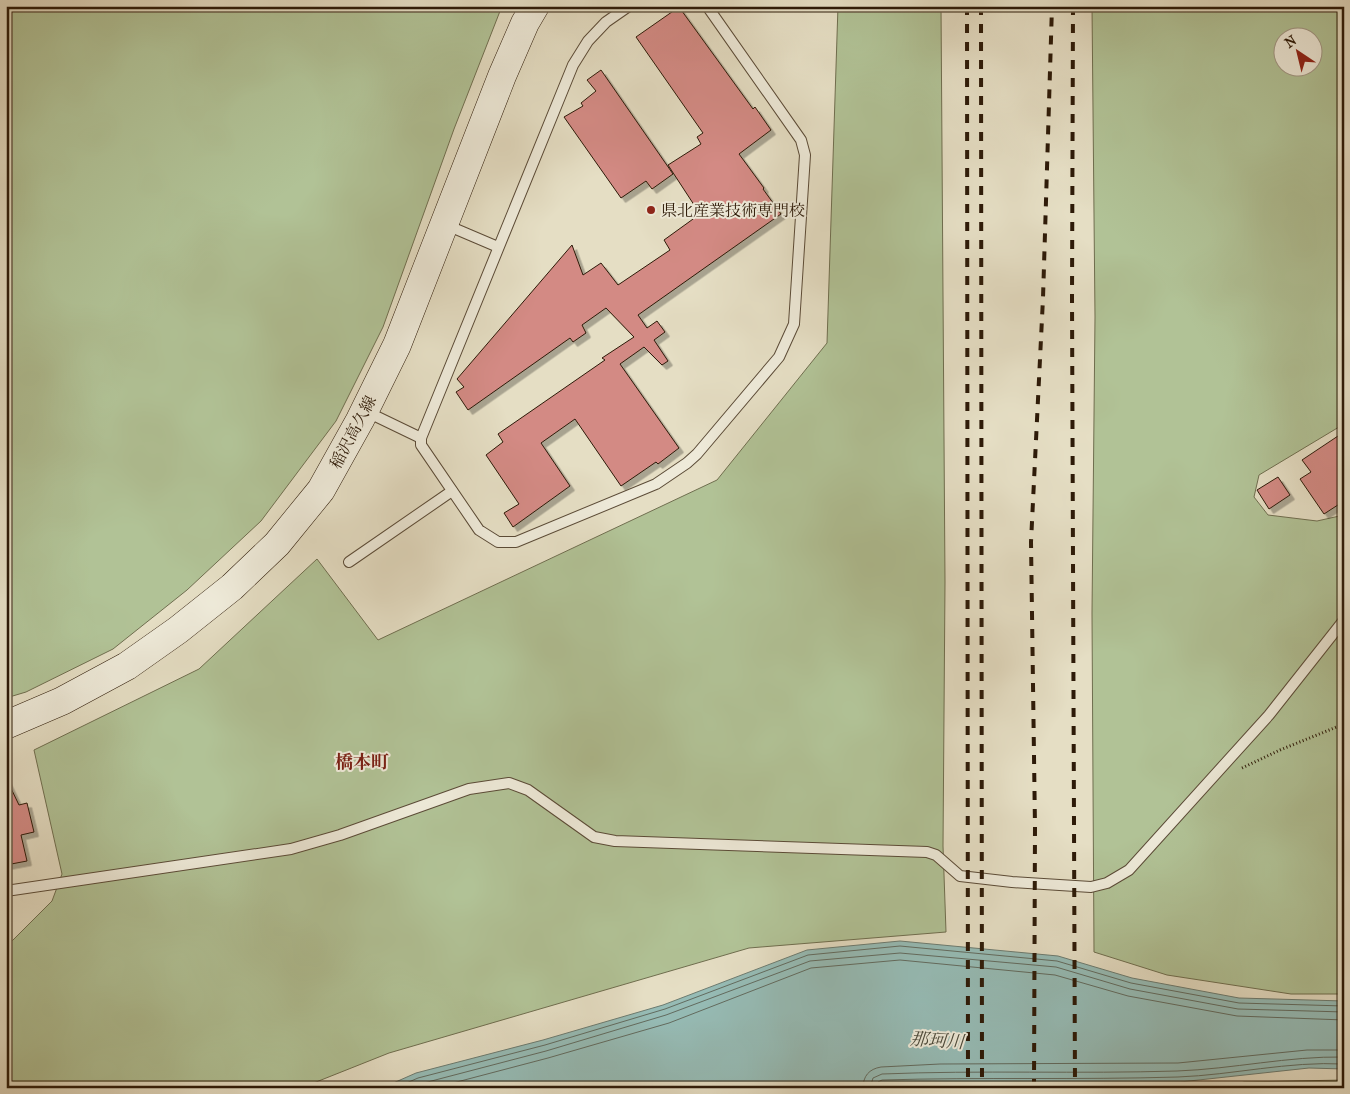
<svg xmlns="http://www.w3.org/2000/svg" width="1350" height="1094" viewBox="0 0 1350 1094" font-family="'IM FELL French Canon','Noto Serif JP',serif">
  <defs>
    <filter id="shadow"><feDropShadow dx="4.5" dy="4.5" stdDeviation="0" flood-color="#0004"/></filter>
  </defs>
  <rect width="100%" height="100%" fill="#e5dec4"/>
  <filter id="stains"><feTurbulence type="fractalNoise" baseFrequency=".004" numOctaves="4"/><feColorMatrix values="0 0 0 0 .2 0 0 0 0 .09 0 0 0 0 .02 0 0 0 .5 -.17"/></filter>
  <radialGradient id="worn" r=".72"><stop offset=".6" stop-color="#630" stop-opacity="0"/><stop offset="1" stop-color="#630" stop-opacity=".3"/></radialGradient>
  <g fill="#b1c296" stroke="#6f6e4f" fill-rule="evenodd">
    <path d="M 6,6 L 502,6 L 454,129 L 383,327 L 336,421 L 261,521 L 187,590 L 113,649 L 26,692 L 6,698 Z"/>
    <path d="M 838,6 L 941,6 L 945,582 L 943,846 L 946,932 L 749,948 L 389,1053 L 301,1088 L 6,1088 L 6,947 L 52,901 L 62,874 L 34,750 L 199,669 L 317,559 L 378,640 L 717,480 L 827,343 Z"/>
    <path d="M 1092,6 L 1344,6 L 1344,424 L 1259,475 L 1254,497 L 1268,515 L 1317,521 L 1344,515 L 1344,994 L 1291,994 L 1167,975 L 1094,952 L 1092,613 L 1095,317 ZM 1282,38 L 1312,38 L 1312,68 L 1282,68 Z"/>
    <path d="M 1344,1080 L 1344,1088 L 1222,1088 L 1244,1082 Z"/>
  </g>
  <path fill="#96bcb6" stroke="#6c7b70" d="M 900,941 L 1058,956 L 1132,978 L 1239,998 L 1344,1001 L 1344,1069 L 1309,1068 L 1180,1082 L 940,1083 L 830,1088 L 382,1088 L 416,1073 L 543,1040 L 663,1005 L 807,950 Z"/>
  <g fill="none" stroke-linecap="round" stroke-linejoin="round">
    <g stroke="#626b5f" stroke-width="1">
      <path d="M 395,1088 L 418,1078 L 545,1045 L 665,1009 L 808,955 L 900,946 L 1057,961 L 1131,983 L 1239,1003 L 1344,1006"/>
      <path d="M 410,1088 L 420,1084 L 546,1051 L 666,1015 L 810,961 L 900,953 L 1056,967 L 1130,989 L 1238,1009 L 1344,1012"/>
      <path d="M 434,1088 L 548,1058 L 669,1023 L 811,968 L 900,960 L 1055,975 L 1128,996 L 1237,1016 L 1344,1020"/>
      <path d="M 863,1088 C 863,1076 869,1069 881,1067 L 940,1064 L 1178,1063 L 1307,1050 L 1344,1050"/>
      <path d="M 870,1088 L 873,1078 L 882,1074 C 980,1070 1079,1074 1177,1071 C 1233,1069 1288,1056 1344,1057"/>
      <path d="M 876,1088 L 878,1082 L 882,1080 C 981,1077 1079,1080 1178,1077 C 1233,1075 1288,1061 1344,1064"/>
    </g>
  </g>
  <g fill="#d38a84" stroke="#2d1a08" filter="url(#shadow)">
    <path d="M 679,7 L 753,109 L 755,107 L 771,130 L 739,154 L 764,188 L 763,189 L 781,214 L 638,315 L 647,328 L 657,321 L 665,332 L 654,340 L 668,361 L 662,365 L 644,347 L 620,364 L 679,448 L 658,464 L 656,462 L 621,486 L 575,419 L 541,443 L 570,486 L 513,527 L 504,513 L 519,504 L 486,455 L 503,442 L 498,434 L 605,360 L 602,358 L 634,337 L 606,308 L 582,325 L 586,333 L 573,342 L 570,338 L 468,410 L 456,392 L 464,387 L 457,379 L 572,245 L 583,275 L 601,263 L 618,285 L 670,250 L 664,240 L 700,214 L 668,165 L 701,144 L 697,137 L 703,133 L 636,37 Z"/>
    <path d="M 601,70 L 673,174 L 652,189 L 646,181 L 621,198 L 564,117 L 583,106 L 581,103 L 596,91 L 587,80 Z"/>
    <path d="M 1344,432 L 1344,501 L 1324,514 L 1300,479 L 1311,472 L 1302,460 Z"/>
    <path d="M 1278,477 L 1290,495 L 1269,509 L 1257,490 Z"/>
    <path d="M 6,778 L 19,805 L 27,803 L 34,832 L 21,835 L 27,861 L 6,865 Z"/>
  </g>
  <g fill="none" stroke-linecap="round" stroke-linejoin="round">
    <defs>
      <g id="service">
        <path d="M 629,6 L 606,22 L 588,41 L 573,65 L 421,438 L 421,445 L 479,530 L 498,542 L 516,542 L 656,484 L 687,463 L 697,454 L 779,357 L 794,324 L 805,155 L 801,140 L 707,6"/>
        <path d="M 444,224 L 498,247"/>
        <path d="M 365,411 L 421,438"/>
        <path d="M 349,562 L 452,491"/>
        <path d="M 6,891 L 291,849 L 340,835 L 469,789 L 509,783 L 528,790 L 594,837 L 615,841 L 927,852 L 936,855 L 960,876 L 1012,882 L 1091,887 L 1107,883 L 1129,870 L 1269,715 L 1344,620"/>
      </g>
      <path id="secondary" d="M 6,725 L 62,701 L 127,666 L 178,630 L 232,587 L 277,544 L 321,490 L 360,420 L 397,345 L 502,76 L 525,23 L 535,6"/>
    </defs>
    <use href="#service" stroke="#5b4b37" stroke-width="12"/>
    <use href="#secondary" stroke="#2d1a08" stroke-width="29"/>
    <path stroke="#2d1a08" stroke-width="3" stroke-dasharray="1 2.5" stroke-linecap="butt" d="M 1242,768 L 1280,750 L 1344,724"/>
    <use href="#service" stroke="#eeead9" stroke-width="10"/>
    <use href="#secondary" stroke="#eeead9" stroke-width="28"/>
    <g stroke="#2d1a08" stroke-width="4" stroke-dasharray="9 9" stroke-linecap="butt">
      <path d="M 967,6 L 968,1088"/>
      <path d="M 981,6 L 982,1088"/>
      <path d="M 1073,6 L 1072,298 L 1075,1088"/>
      <path d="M 1034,1088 L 1035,827 L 1031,542 L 1043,298 L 1052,6"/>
    </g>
  </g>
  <circle fill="#8f2418" stroke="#eeead9" stroke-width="2" cx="651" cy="210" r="5"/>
  <g text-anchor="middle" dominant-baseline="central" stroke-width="4" stroke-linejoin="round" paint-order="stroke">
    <g font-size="16" fill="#2d1a08" stroke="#eeead9" text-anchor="start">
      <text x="661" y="210">県北産業技術専門校</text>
    </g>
    <g font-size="16" fill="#2d1a08" stroke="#eeead9">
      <text transform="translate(353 432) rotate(-62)">稲沢高久線</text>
    </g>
    <g font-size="18" font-weight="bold" fill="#7a1f14" stroke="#eeead9">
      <text x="362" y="762">橋本町</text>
    </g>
    <g font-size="18" font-style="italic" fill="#4c4b3c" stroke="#eeead9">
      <text transform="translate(937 1041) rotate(4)">那珂川</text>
    </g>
  </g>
  <rect width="1350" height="1094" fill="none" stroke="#e5dec4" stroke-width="25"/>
  <rect x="8" y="8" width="1335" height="1079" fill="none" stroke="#2d1a08" stroke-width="2.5"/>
  <rect x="12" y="12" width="1325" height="1069" fill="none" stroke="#2d1a08"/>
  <g transform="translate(1298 52) rotate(325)"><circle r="24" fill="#eeead9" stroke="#a19785"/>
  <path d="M0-4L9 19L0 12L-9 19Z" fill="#8f2418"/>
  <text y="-8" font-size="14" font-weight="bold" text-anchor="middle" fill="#2d1a08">N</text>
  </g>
  <rect width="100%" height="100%" filter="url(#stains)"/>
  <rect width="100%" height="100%" fill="url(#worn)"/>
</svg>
